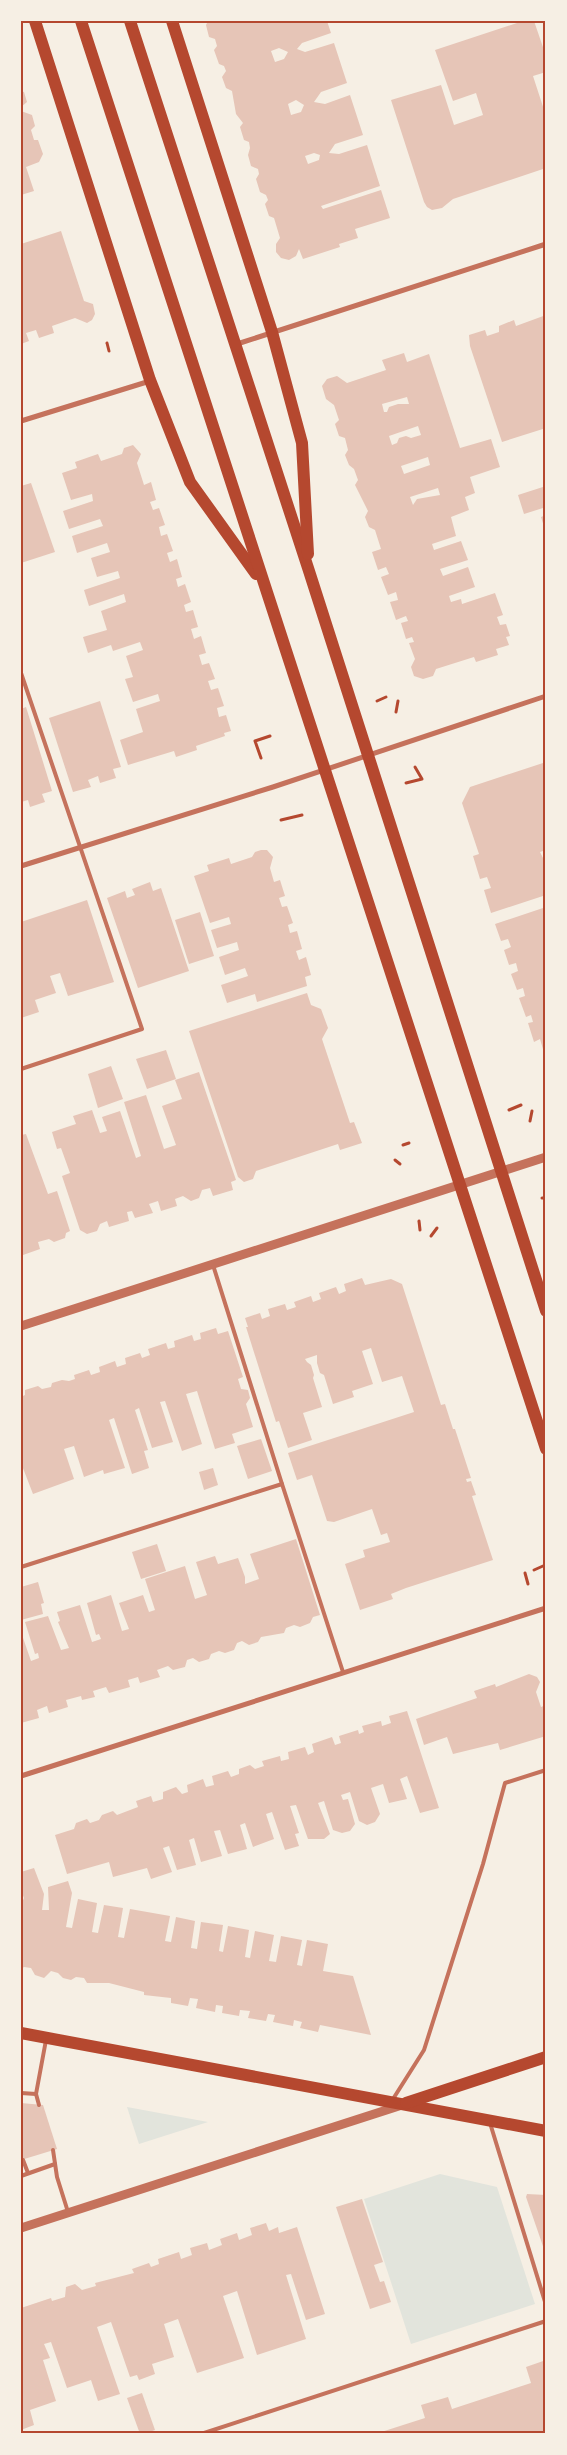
<svg xmlns="http://www.w3.org/2000/svg" width="567" height="2455" viewBox="0 0 567 2455" font-family="Overpass,sans-serif">
  <rect width="100%" height="100%" fill="#f6efe4"/>
  <g fill="#e2e4dc">
    <path d="M 127,2107 L 208,2122 L 139,2144 Z"/>
    <path d="M 440,2174 L 497,2187 L 535,2304 L 411,2344 L 364,2199 Z"/>
  </g>
  <g fill="#e6c5b7" fill-rule="evenodd">
    <path d="M 208,21 L 327,21 L 331,33 L 302,43 L 297,49 L 305,52 L 334,43 L 347,83 L 321,92 L 314,102 L 325,104 L 350,95 L 363,135 L 335,144 L 329,153 L 339,154 L 367,145 L 380,186 L 321,206 L 323,209 L 381,190 L 390,218 L 355,229 L 358,238 L 339,244 L 340,247 L 303,259 L 299,249 L 296,256 L 289,260 L 281,258 L 276,252 L 276,244 L 280,238 L 274,218 L 269,216 L 265,204 L 268,200 L 266,195 L 260,192 L 256,179 L 259,174 L 258,169 L 251,166 L 248,155 L 250,148 L 249,142 L 244,140 L 240,127 L 243,123 L 236,114 L 232,91 L 226,88 L 222,77 L 226,71 L 224,66 L 219,64 L 214,50 L 217,46 L 215,39 L 209,37 L 206,25 ZM 279,48 L 288,52 L 284,59 L 275,62 L 271,51 ZM 296,100 L 304,105 L 301,112 L 291,115 L 288,104 ZM 314,153 L 320,155 L 319,160 L 308,164 L 305,156 Z"/>
    <path d="M 523,21 L 534,21 L 546,56 L 546,72 L 533,76 L 546,116 L 546,168 L 453,199 L 442,208 L 432,210 L 427,207 L 424,202 L 391,100 L 441,85 L 454,125 L 483,115 L 476,93 L 453,101 L 435,50 Z"/>
    <path d="M 21,91 L 24,92 L 27,102 L 21,107 Z"/>
    <path d="M 21,111 L 32,115 L 35,126 L 31,130 L 34,140 L 38,140 L 43,154 L 39,162 L 26,167 L 34,191 L 21,195 Z"/>
    <path d="M 61,231 L 84,301 L 93,304 L 95,314 L 92,320 L 87,323 L 75,318 L 52,326 L 54,333 L 39,338 L 36,330 L 26,333 L 29,341 L 21,344 L 23,269 L 21,244 Z"/>
    <path d="M 546,315 L 546,428 L 502,442 L 470,346 L 469,335 L 485,330 L 487,336 L 499,332 L 499,326 L 514,320 L 516,326 Z"/>
    <path d="M 404,353 L 407,362 L 429,354 L 460,448 L 491,439 L 500,467 L 470,477 L 475,493 L 465,497 L 469,510 L 451,517 L 456,536 L 432,544 L 434,550 L 461,541 L 468,560 L 440,569 L 443,576 L 468,567 L 475,587 L 449,596 L 451,602 L 461,599 L 462,604 L 495,593 L 503,615 L 497,617 L 500,625 L 506,624 L 510,636 L 506,637 L 509,645 L 496,649 L 498,655 L 476,662 L 474,657 L 436,669 L 433,676 L 423,679 L 414,676 L 411,667 L 415,659 L 409,643 L 414,642 L 412,637 L 406,639 L 401,623 L 408,621 L 406,616 L 396,620 L 390,602 L 398,600 L 396,592 L 388,595 L 381,577 L 389,574 L 386,567 L 378,570 L 372,552 L 381,549 L 375,530 L 369,527 L 365,517 L 368,511 L 355,485 L 358,480 L 354,469 L 349,465 L 345,455 L 348,450 L 345,438 L 339,436 L 335,424 L 339,420 L 334,405 L 326,399 L 322,386 L 327,379 L 337,376 L 347,383 L 386,370 L 382,360 ZM 407,397 L 409,404 L 398,404 L 389,407 L 387,412 L 384,412 L 382,404 ZM 418,426 L 421,435 L 411,438 L 406,436 L 399,438 L 397,443 L 392,445 L 389,436 ZM 428,457 L 430,465 L 404,474 L 401,466 ZM 438,488 L 440,495 L 417,499 L 413,505 L 410,497 Z"/>
    <path d="M 133,445 L 141,454 L 137,463 L 144,485 L 151,482 L 156,500 L 150,502 L 153,510 L 159,508 L 165,525 L 159,527 L 161,536 L 167,534 L 173,551 L 167,553 L 170,562 L 177,559 L 182,577 L 176,579 L 178,587 L 185,584 L 191,602 L 184,605 L 186,612 L 193,610 L 198,627 L 191,629 L 194,639 L 201,636 L 206,653 L 199,655 L 202,665 L 209,663 L 215,679 L 208,681 L 211,690 L 218,688 L 224,706 L 217,708 L 219,717 L 226,715 L 231,731 L 224,733 L 225,736 L 196,746 L 197,750 L 176,757 L 174,751 L 128,765 L 120,740 L 143,732 L 136,709 L 160,701 L 158,694 L 133,702 L 125,679 L 133,677 L 126,656 L 143,650 L 140,642 L 113,651 L 111,645 L 88,653 L 83,637 L 107,630 L 101,611 L 126,602 L 124,594 L 89,606 L 84,590 L 120,578 L 118,571 L 97,577 L 91,558 L 110,552 L 107,543 L 77,553 L 72,536 L 103,526 L 100,519 L 69,529 L 63,511 L 93,501 L 92,494 L 71,500 L 62,473 L 77,468 L 75,462 L 98,454 L 101,461 L 122,454 L 124,448 Z"/>
    <path d="M 31,483 L 55,552 L 21,563 L 21,486 Z"/>
    <path d="M 546,486 L 546,515 L 543,508 L 524,514 L 518,495 Z"/>
    <path d="M 546,515 L 546,530 L 545,530 L 541,517 Z"/>
    <path d="M 100,701 L 121,767 L 113,769 L 116,778 L 100,783 L 98,776 L 88,780 L 91,787 L 73,792 L 49,718 Z"/>
    <path d="M 26,707 L 52,791 L 42,794 L 45,802 L 30,807 L 28,800 L 21,802 L 21,709 Z"/>
    <path d="M 546,762 L 546,850 L 540,852 L 546,864 L 546,895 L 491,913 L 484,890 L 491,888 L 487,877 L 480,879 L 473,856 L 479,854 L 462,803 L 470,787 Z"/>
    <path d="M 261,850 L 267,850 L 273,857 L 270,868 L 274,882 L 280,880 L 285,896 L 279,898 L 282,907 L 287,906 L 293,923 L 288,925 L 290,933 L 297,931 L 302,949 L 296,951 L 299,960 L 306,957 L 311,975 L 305,977 L 307,986 L 257,1002 L 255,994 L 227,1003 L 221,985 L 248,976 L 245,968 L 225,975 L 219,957 L 239,950 L 237,942 L 217,948 L 211,930 L 231,924 L 229,917 L 210,923 L 194,876 L 209,871 L 207,865 L 229,858 L 231,864 L 252,857 L 255,852 Z"/>
    <path d="M 150,882 L 153,891 L 161,888 L 189,971 L 138,988 L 107,898 L 125,891 L 127,898 L 135,895 L 132,889 Z"/>
    <path d="M 87,900 L 114,982 L 68,996 L 60,973 L 50,976 L 56,993 L 35,1000 L 39,1012 L 21,1018 L 21,922 Z"/>
    <path d="M 546,907 L 546,1056 L 545,1056 L 540,1039 L 534,1042 L 528,1023 L 533,1022 L 531,1015 L 526,1017 L 519,998 L 525,996 L 523,988 L 517,990 L 511,974 L 518,971 L 516,963 L 509,965 L 504,950 L 511,947 L 508,939 L 501,941 L 495,924 Z"/>
    <path d="M 200,912 L 214,956 L 189,964 L 175,920 Z"/>
    <path d="M 307,993 L 311,1005 L 321,1009 L 328,1028 L 322,1039 L 350,1123 L 354,1122 L 362,1143 L 340,1150 L 338,1144 L 256,1171 L 253,1179 L 244,1182 L 238,1177 L 189,1031 Z"/>
    <path d="M 166,1050 L 176,1079 L 147,1089 L 136,1059 Z"/>
    <path d="M 111,1066 L 123,1099 L 98,1108 L 88,1074 Z"/>
    <path d="M 199,1072 L 236,1180 L 231,1182 L 233,1190 L 213,1196 L 210,1188 L 202,1190 L 199,1198 L 191,1201 L 183,1196 L 175,1199 L 177,1206 L 161,1211 L 158,1201 L 149,1204 L 153,1213 L 135,1218 L 132,1211 L 127,1212 L 129,1221 L 109,1227 L 107,1221 L 100,1224 L 97,1231 L 87,1234 L 80,1230 L 62,1176 L 70,1173 L 61,1148 L 57,1149 L 52,1132 L 76,1124 L 73,1116 L 92,1110 L 100,1133 L 107,1131 L 102,1117 L 120,1111 L 136,1158 L 141,1156 L 124,1102 L 146,1095 L 164,1149 L 176,1145 L 162,1106 L 182,1099 L 175,1080 Z"/>
    <path d="M 26,1134 L 48,1194 L 57,1191 L 70,1231 L 66,1233 L 65,1238 L 54,1242 L 49,1239 L 38,1242 L 40,1249 L 23,1255 L 21,1249 L 21,1135 Z"/>
    <path d="M 362,1278 L 365,1285 L 391,1279 L 402,1284 L 441,1405 L 445,1404 L 453,1429 L 455,1429 L 471,1478 L 466,1479 L 467,1482 L 471,1481 L 476,1495 L 472,1496 L 493,1560 L 406,1588 L 391,1594 L 393,1599 L 360,1610 L 345,1564 L 365,1557 L 363,1550 L 390,1542 L 387,1533 L 381,1535 L 372,1509 L 334,1522 L 327,1521 L 312,1475 L 297,1480 L 288,1453 L 414,1412 L 402,1376 L 382,1382 L 371,1348 L 362,1351 L 373,1384 L 352,1391 L 354,1397 L 333,1404 L 324,1375 L 320,1373 L 317,1363 L 317,1355 L 305,1359 L 307,1362 L 311,1365 L 314,1375 L 313,1378 L 322,1407 L 303,1413 L 312,1440 L 288,1448 L 279,1421 L 276,1422 L 246,1327 L 248,1327 L 245,1318 L 260,1313 L 262,1319 L 270,1316 L 268,1309 L 285,1304 L 287,1310 L 296,1307 L 294,1302 L 311,1296 L 313,1302 L 321,1299 L 319,1293 L 336,1287 L 339,1294 L 346,1291 L 344,1284 Z"/>
    <path d="M 216,1328 L 218,1334 L 228,1331 L 243,1377 L 238,1379 L 241,1389 L 248,1390 L 250,1398 L 246,1404 L 253,1427 L 232,1434 L 235,1443 L 215,1449 L 197,1391 L 186,1394 L 202,1444 L 182,1451 L 165,1401 L 160,1402 L 173,1442 L 152,1448 L 139,1408 L 135,1410 L 148,1450 L 144,1451 L 149,1468 L 132,1474 L 114,1418 L 109,1420 L 125,1468 L 104,1474 L 103,1470 L 84,1477 L 74,1446 L 64,1449 L 74,1479 L 33,1494 L 21,1463 L 21,1397 L 25,1395 L 25,1390 L 38,1386 L 42,1389 L 51,1387 L 52,1383 L 62,1380 L 69,1381 L 75,1379 L 74,1375 L 89,1370 L 91,1375 L 100,1372 L 99,1367 L 115,1361 L 117,1367 L 126,1364 L 125,1358 L 140,1353 L 142,1358 L 150,1355 L 148,1349 L 166,1343 L 168,1349 L 175,1347 L 174,1341 L 192,1335 L 194,1341 L 201,1339 L 200,1333 Z"/>
    <path d="M 261,1439 L 272,1471 L 248,1479 L 237,1446 Z"/>
    <path d="M 213,1468 L 218,1485 L 204,1490 L 199,1472 Z"/>
    <path d="M 296,1539 L 320,1615 L 313,1617 L 310,1623 L 300,1627 L 294,1625 L 286,1628 L 284,1633 L 261,1637 L 258,1642 L 249,1645 L 242,1641 L 237,1643 L 234,1650 L 225,1653 L 219,1651 L 211,1654 L 209,1659 L 199,1662 L 193,1658 L 187,1660 L 185,1667 L 173,1670 L 168,1666 L 157,1670 L 160,1677 L 140,1683 L 138,1677 L 128,1680 L 130,1687 L 109,1693 L 106,1687 L 93,1691 L 95,1697 L 82,1700 L 81,1696 L 66,1700 L 68,1707 L 49,1713 L 47,1706 L 37,1710 L 39,1718 L 21,1723 L 21,1632 L 31,1661 L 39,1658 L 38,1653 L 35,1654 L 25,1622 L 48,1616 L 61,1650 L 69,1648 L 58,1622 L 60,1621 L 57,1612 L 80,1605 L 92,1642 L 101,1639 L 99,1634 L 96,1635 L 87,1603 L 111,1595 L 122,1631 L 129,1629 L 119,1603 L 143,1595 L 149,1612 L 155,1610 L 145,1579 L 185,1566 L 195,1599 L 207,1595 L 196,1562 L 215,1556 L 218,1564 L 238,1558 L 245,1577 L 245,1584 L 259,1579 L 250,1554 Z"/>
    <path d="M 157,1544 L 166,1571 L 141,1579 L 132,1552 Z"/>
    <path d="M 38,1582 L 44,1603 L 41,1604 L 43,1614 L 21,1620 L 21,1587 Z"/>
    <path d="M 529,1674 L 537,1677 L 540,1682 L 536,1692 L 541,1707 L 546,1705 L 546,1736 L 500,1750 L 498,1743 L 453,1754 L 447,1737 L 424,1745 L 416,1719 L 477,1698 L 474,1691 L 495,1684 L 496,1687 Z"/>
    <path d="M 407,1711 L 439,1808 L 420,1813 L 407,1776 L 400,1779 L 407,1799 L 389,1803 L 383,1784 L 371,1788 L 380,1814 L 375,1822 L 367,1825 L 359,1821 L 350,1792 L 341,1795 L 343,1800 L 348,1799 L 355,1824 L 350,1831 L 342,1833 L 333,1830 L 324,1801 L 318,1803 L 330,1834 L 324,1839 L 308,1839 L 296,1805 L 290,1806 L 299,1833 L 295,1834 L 299,1846 L 285,1850 L 272,1812 L 266,1814 L 274,1839 L 253,1847 L 245,1823 L 240,1825 L 247,1849 L 228,1854 L 220,1830 L 214,1831 L 222,1856 L 201,1862 L 194,1838 L 189,1840 L 196,1865 L 177,1870 L 169,1846 L 163,1848 L 172,1872 L 151,1879 L 147,1868 L 113,1877 L 109,1862 L 67,1874 L 55,1835 L 74,1829 L 76,1823 L 87,1819 L 90,1823 L 99,1820 L 102,1815 L 113,1811 L 117,1815 L 138,1807 L 136,1801 L 151,1796 L 153,1802 L 163,1799 L 163,1792 L 176,1787 L 182,1794 L 188,1792 L 187,1785 L 203,1779 L 206,1787 L 214,1785 L 212,1776 L 228,1771 L 231,1777 L 239,1774 L 239,1769 L 250,1765 L 255,1769 L 264,1766 L 262,1761 L 280,1756 L 281,1761 L 289,1759 L 288,1752 L 305,1747 L 308,1755 L 314,1752 L 312,1744 L 332,1737 L 335,1745 L 341,1743 L 339,1736 L 358,1730 L 359,1734 L 364,1732 L 362,1726 L 381,1721 L 382,1726 L 391,1723 L 389,1716 Z"/>
    <path d="M 34,1868 L 44,1894 L 42,1910 L 49,1910 L 48,1887 L 68,1881 L 72,1893 L 66,1927 L 72,1928 L 78,1899 L 97,1903 L 92,1932 L 98,1933 L 104,1905 L 123,1908 L 118,1937 L 124,1938 L 130,1909 L 170,1916 L 165,1941 L 171,1942 L 176,1917 L 195,1921 L 191,1948 L 197,1949 L 201,1922 L 223,1925 L 219,1951 L 223,1952 L 228,1926 L 249,1930 L 245,1957 L 250,1958 L 255,1931 L 274,1935 L 269,1961 L 276,1962 L 281,1936 L 302,1940 L 297,1965 L 302,1966 L 307,1940 L 328,1944 L 323,1971 L 353,1976 L 371,2035 L 320,2025 L 318,2032 L 300,2028 L 302,2022 L 294,2020 L 293,2026 L 273,2022 L 275,2015 L 268,2014 L 266,2021 L 248,2018 L 250,2011 L 240,2010 L 239,2016 L 222,2013 L 223,2006 L 216,2005 L 215,2012 L 196,2008 L 198,1999 L 190,1998 L 188,2006 L 171,2003 L 171,1998 L 144,1995 L 144,1992 L 109,1983 L 87,1983 L 84,1978 L 76,1977 L 71,1980 L 63,1978 L 58,1973 L 51,1971 L 44,1978 L 35,1975 L 31,1968 L 24,1967 L 21,1969 L 21,1905 L 24,1898 L 21,1890 L 21,1872 Z"/>
    <path d="M 21,2103 L 43,2105 L 57,2149 L 21,2160 Z"/>
    <path d="M 527,2194 L 546,2195 L 546,2255 L 526,2197 Z"/>
    <path d="M 362,2199 L 383,2262 L 374,2265 L 380,2282 L 384,2281 L 391,2302 L 370,2309 L 336,2207 Z"/>
    <path d="M 266,2223 L 269,2231 L 278,2227 L 279,2233 L 297,2227 L 325,2314 L 306,2320 L 291,2274 L 286,2275 L 306,2339 L 257,2355 L 237,2291 L 223,2296 L 244,2358 L 197,2373 L 178,2319 L 164,2324 L 174,2357 L 152,2364 L 155,2374 L 139,2380 L 137,2375 L 130,2377 L 111,2322 L 97,2327 L 120,2394 L 98,2401 L 91,2380 L 67,2388 L 51,2342 L 44,2344 L 50,2358 L 43,2360 L 56,2401 L 30,2410 L 34,2425 L 21,2430 L 21,2308 L 51,2298 L 52,2301 L 65,2297 L 66,2287 L 75,2284 L 82,2290 L 96,2286 L 95,2283 L 134,2273 L 132,2269 L 149,2263 L 151,2267 L 159,2264 L 158,2259 L 179,2252 L 181,2259 L 192,2255 L 190,2248 L 207,2243 L 209,2250 L 222,2245 L 220,2239 L 237,2233 L 239,2240 L 252,2235 L 250,2228 Z"/>
    <path d="M 546,2360 L 546,2434 L 375,2434 L 425,2418 L 421,2405 L 448,2397 L 452,2409 L 531,2383 L 526,2367 Z"/>
    <path d="M 142,2393 L 155,2430 L 144,2434 L 140,2434 L 127,2398 Z"/>
  </g>
  <g fill="none" stroke-linecap="round" stroke-linejoin="round">
    <g stroke="#b5482f" stroke-width="3">
      <path d="M 107,343 L 109,351"/>
      <path d="M 377,701 L 386,697"/>
      <path d="M 396,712 L 398,701"/>
      <path d="M 261,758 L 255,741 L 270,736"/>
      <path d="M 406,783 L 422,779 L 415,767"/>
      <path d="M 281,820 L 302,815"/>
      <path d="M 509,1110 L 521,1105"/>
      <path d="M 530,1121 L 532,1111"/>
      <path d="M 403,1145 L 409,1143"/>
      <path d="M 395,1160 L 400,1164"/>
      <path d="M 542,1198 L 546,1198"/>
      <path d="M 419,1221 L 420,1230"/>
      <path d="M 431,1236 L 437,1228"/>
      <path d="M 534,1570 L 543,1566"/>
      <path d="M 525,1573 L 528,1584"/>
    </g>
    <g stroke="#c5725c" stroke-width="4">
      <path d="M 21,673 L 142,1029 L 21,1069"/>
      <path d="M 213,1265 L 282,1484"/>
      <path d="M 21,1567 L 282,1484 L 343,1672"/>
      <path d="M 21,2093 L 36,2094"/>
      <path d="M 393,2099 L 424,2050 L 483,1864 L 505,1783 L 546,1770"/>
      <path d="M 39,2105 L 36,2094 L 46,2040"/>
      <path d="M 490,2123 L 546,2305"/>
      <path d="M 53,2150 L 57,2177 L 68,2212"/>
      <path d="M 23,2160 L 28,2173"/>
      <path d="M 21,2176 L 55,2164"/>
      <path d="M 201,2434 L 546,2321"/>
    </g>
    <g stroke="#c5725c" stroke-width="5">
      <path d="M 237,344 L 546,244"/>
      <path d="M 21,421 L 150,381"/>
      <path d="M 21,866 L 273,787 L 546,696"/>
      <path d="M 21,1776 L 546,1608"/>
    </g>
    <g stroke="#c5725c" stroke-width="9">
      <path d="M 21,1326 L 546,1157"/>
      <path d="M 21,2228 L 402,2105"/>
    </g>
    <g stroke="#b5482f" stroke-width="12">
      <path d="M 35,21 L 150,380 L 190,482 L 256,574"/>
      <path d="M 81,21 L 546,1449"/>
      <path d="M 130,21 L 309,571 L 546,1311"/>
      <path d="M 172,21 L 272,332 L 302,443 L 308,554"/>
      <path d="M 21,2033 L 546,2131"/>
      <path d="M 406,2103 L 546,2057"/>
    </g>
  </g>
  <rect width="567" height="2455" fill="none" stroke="#f6efe4" stroke-width="45"/>
  <rect x="22" y="22" width="522" height="2410" fill="none" stroke="#b5482f" stroke-width="2"/>
</svg>
